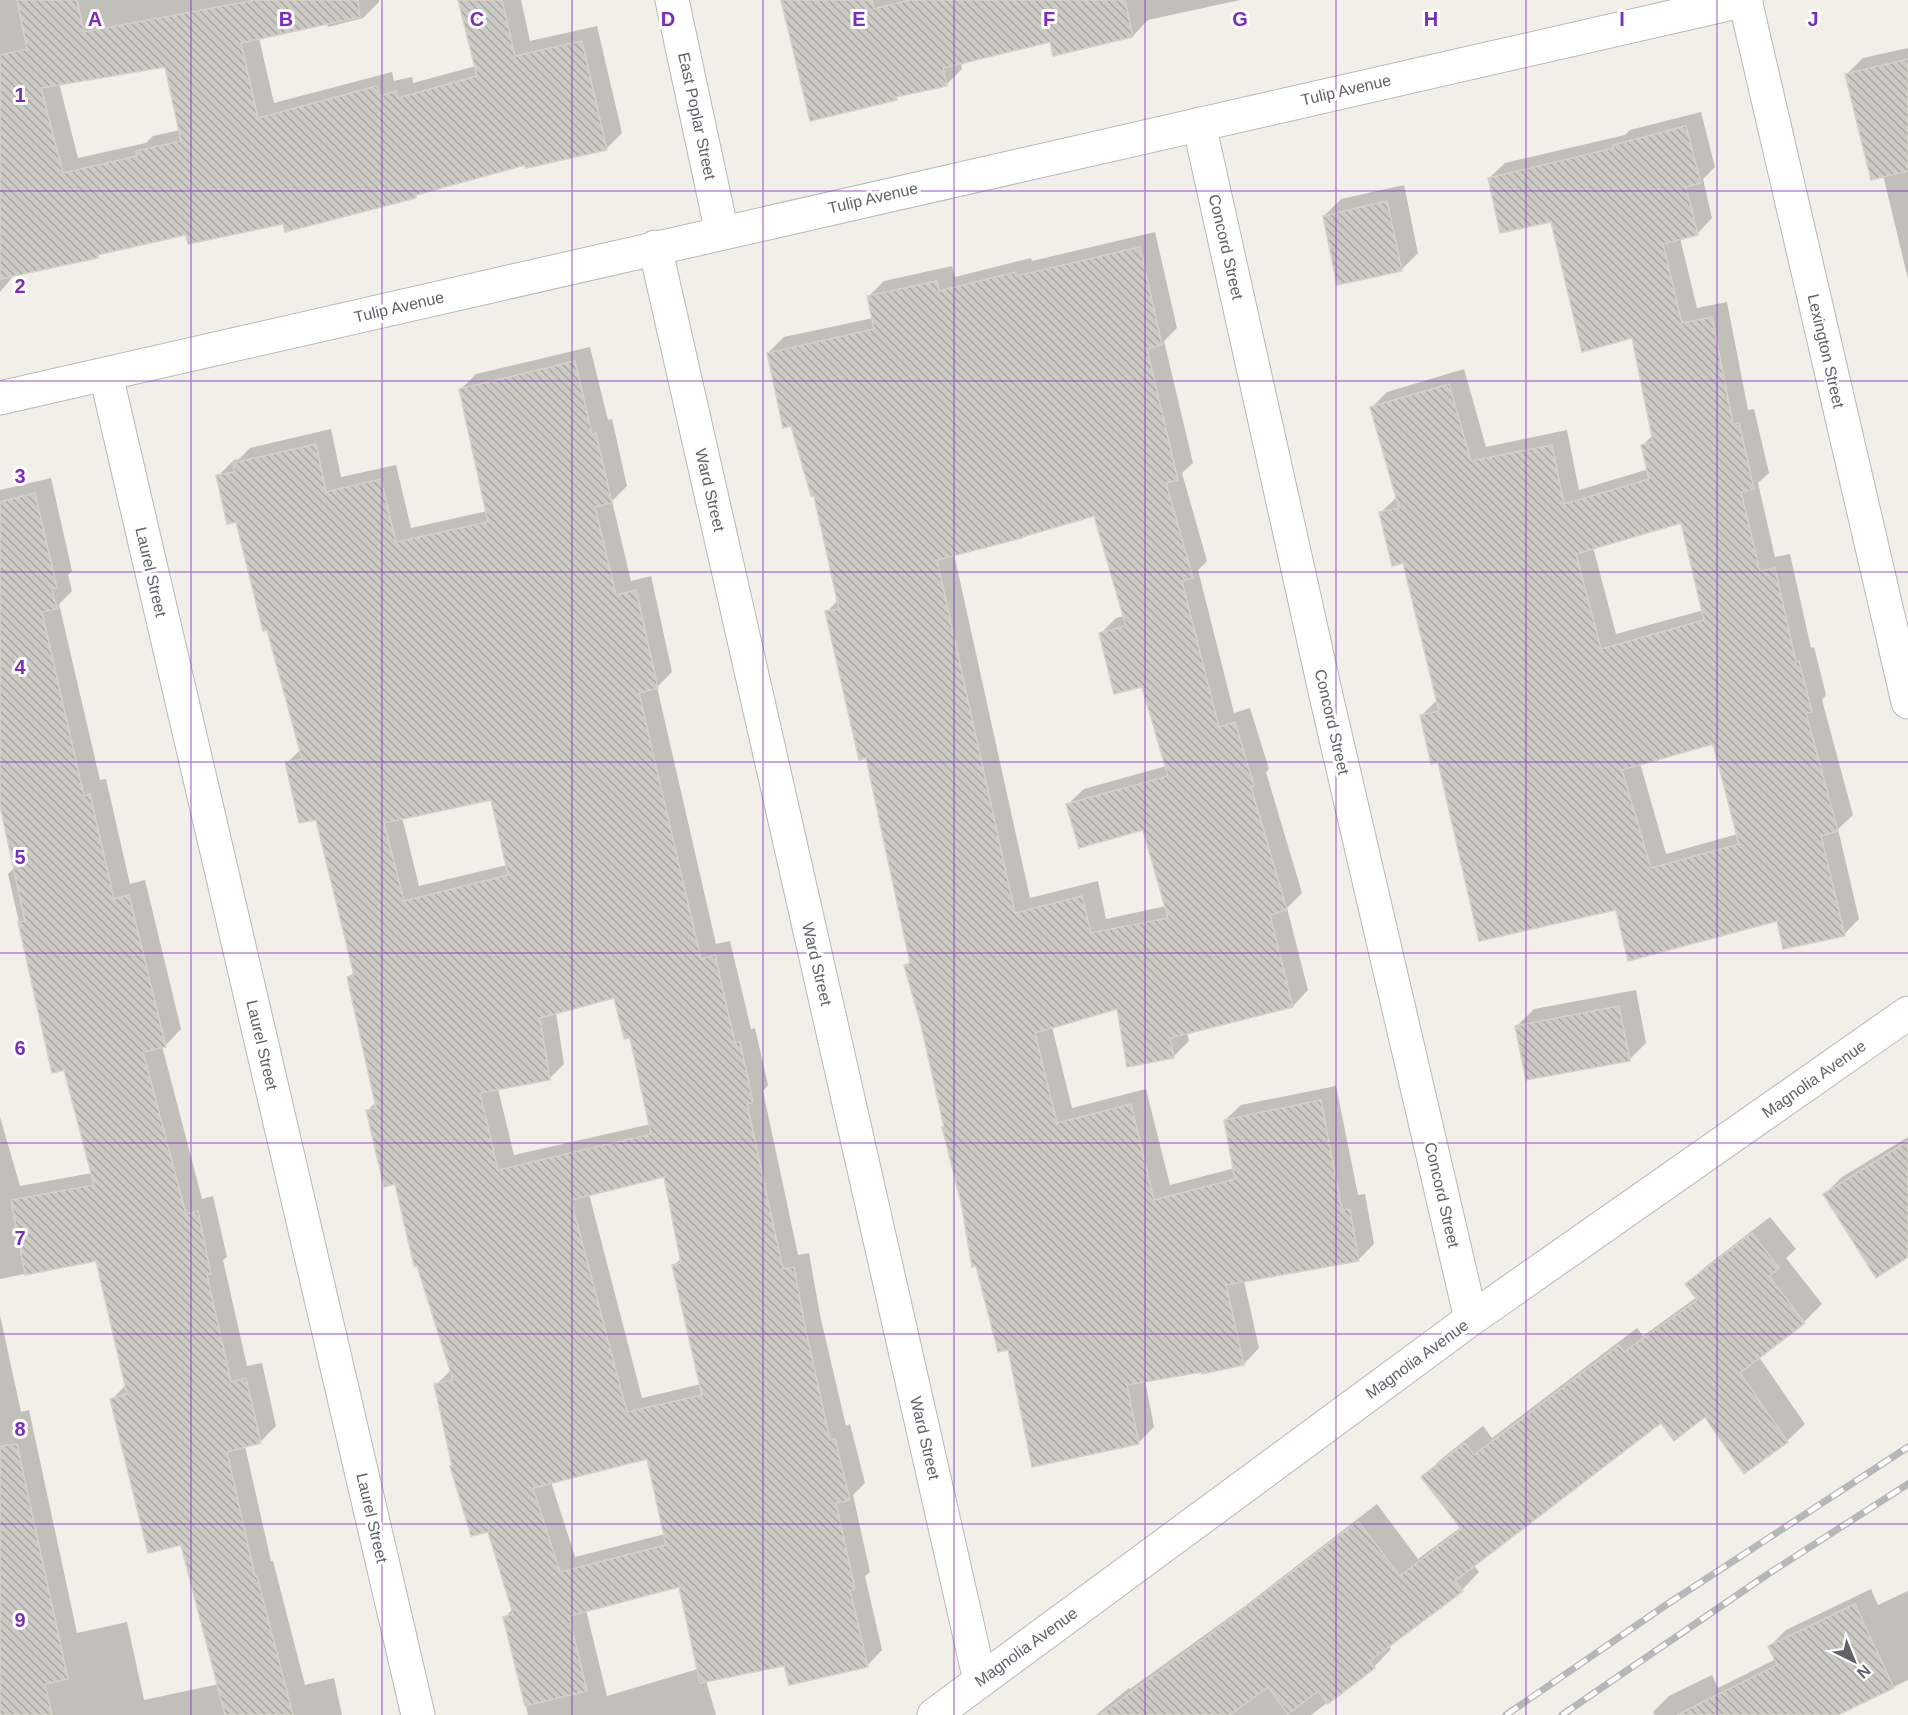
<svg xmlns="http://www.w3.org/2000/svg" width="1908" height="1715" viewBox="0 0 1908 1715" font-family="Arial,sans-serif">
  <defs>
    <pattern id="building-back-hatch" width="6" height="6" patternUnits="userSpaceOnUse" patternTransform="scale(1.5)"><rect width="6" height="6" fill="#cccac5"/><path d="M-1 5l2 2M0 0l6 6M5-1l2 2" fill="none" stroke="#a9a8a4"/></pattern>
  </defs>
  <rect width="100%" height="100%" fill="#f1efe8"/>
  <g fill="#0003" fill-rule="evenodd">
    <path d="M 0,0 L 379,0 L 379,2 L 363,18 L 328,27 L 327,23 L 259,38 L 274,103 L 392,72 L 394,81 L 412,77 L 413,83 L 476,66 L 460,0 L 521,0 L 530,41 L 597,26 L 622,133 L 606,149 L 526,163 L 420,192 L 415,196 L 284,222 L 187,233 L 101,253 L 97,257 L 15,274 L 0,292 ZM 166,65 L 180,130 L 153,136 L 146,143 L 78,158 L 59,83 Z"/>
    <path d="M 786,0 L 1240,0 L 1148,20 L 1133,36 L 1051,40 L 961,62 L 962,69 L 946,85 L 899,95 L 896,99 Z"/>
    <path d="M 1908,48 L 1908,279 L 1883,175 L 1847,74 L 1863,58 Z"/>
    <path d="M 1701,112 L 1715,167 L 1703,179 L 1712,218 L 1697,234 L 1680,238 L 1697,308 L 1727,302 L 1748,410 L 1754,409 L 1769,473 L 1758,483 L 1775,557 L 1790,554 L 1811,648 L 1814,647 L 1826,695 L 1822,700 L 1853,815 L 1838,829 L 1859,919 L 1844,934 L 1778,919 L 1617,908 L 1440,760 L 1422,715 L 1438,699 L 1404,561 L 1380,513 L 1397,497 L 1372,407 L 1387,392 L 1464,369 L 1486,447 L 1567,430 L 1579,490 L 1649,469 L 1643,445 L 1653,435 L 1633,336 L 1552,220 L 1489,178 L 1505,163 L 1625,135 L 1630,130 ZM 1682,521 L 1704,610 L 1616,634 L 1593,547 ZM 1714,742 L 1738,834 L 1666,854 L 1640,763 Z"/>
    <path d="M 1404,185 L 1418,253 L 1401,270 L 1324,216 L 1341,199 Z"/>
    <path d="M 1155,232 L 1177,328 L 1164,341 L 1193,463 L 1182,473 L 1207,561 L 1198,570 L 1234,713 L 1250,708 L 1269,769 L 1266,772 L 1302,893 L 1287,908 L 1308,990 L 1293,1006 L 1187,1033 L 1189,1041 L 1173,1057 L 1118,1007 L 1052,1027 L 1072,1108 L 1146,1089 L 1170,1185 L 1235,1168 L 1225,1120 L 1241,1105 L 1336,1086 L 1358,1195 L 1365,1194 L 1374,1244 L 1358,1260 L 1244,1281 L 1259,1348 L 1244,1364 L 1203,1372 L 1203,1370 L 1145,1380 L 1154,1427 L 1138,1443 L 1009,1348 L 963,1201 L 922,1024 L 906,965 L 911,961 L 867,756 L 827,612 L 838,600 L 815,494 L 768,353 L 784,337 L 873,318 L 869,296 L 884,281 L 952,266 L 955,277 L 1031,258 L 1032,261 ZM 1095,514 L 1124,616 L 1116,618 L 1101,633 L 1143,685 L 1166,766 L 1084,789 L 1068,804 L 1144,829 L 1166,906 L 1106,919 L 1098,881 L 1030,898 L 954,554 Z"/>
    <path d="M 590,347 L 608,420 L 612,419 L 627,486 L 612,501 L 631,581 L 651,576 L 672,672 L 657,687 L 716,944 L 730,941 L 751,1029 L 755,1028 L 768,1085 L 763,1091 L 798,1255 L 809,1253 L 820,1315 L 846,1426 L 850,1424 L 865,1483 L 853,1495 L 870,1572 L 865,1576 L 882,1650 L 867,1666 L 785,1664 L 706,1681 L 716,1715 L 528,1715 L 505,1617 L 513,1609 L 489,1530 L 436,1385 L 452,1369 L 396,1182 L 368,1110 L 376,1102 L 349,977 L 355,971 L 317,818 L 287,763 L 301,749 L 237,520 L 218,476 L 234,460 L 239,459 L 250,448 L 331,429 L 341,477 L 396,465 L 411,528 L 487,511 L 461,389 L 476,374 ZM 492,798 L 507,865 L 419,886 L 402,817 ZM 615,997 L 631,1036 L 651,1124 L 514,1155 L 498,1089 L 549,1079 L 564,1064 L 556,1012 ZM 665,1176 L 682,1258 L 674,1265 L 701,1384 L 642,1398 L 589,1194 ZM 648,1457 L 665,1534 L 575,1557 L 551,1482 ZM 680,1585 L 698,1669 L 607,1696 L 586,1610 Z"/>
    <path d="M 51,478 L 72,571 L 68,575 L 72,591 L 59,604 L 100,780 L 106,779 L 130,884 L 145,880 L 181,1029 L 165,1046 L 162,1046 L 202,1199 L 213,1196 L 227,1257 L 223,1260 L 247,1366 L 262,1363 L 276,1426 L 260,1442 L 245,1446 L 271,1561 L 273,1561 L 305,1685 L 334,1678 L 342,1715 L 0,1715 L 0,1315 L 21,1412 L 29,1410 L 77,1633 L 127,1622 L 144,1700 L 219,1684 L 182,1543 L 112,1399 L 126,1385 L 98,1259 L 0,1279 L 0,1117 L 20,1186 L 92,1173 L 65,1068 L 53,1071 L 8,874 L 15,867 L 0,799 L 0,490 Z"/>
    <path d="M 1636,990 L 1646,1043 L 1629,1060 L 1517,1026 L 1534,1009 Z"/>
    <path d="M 1908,1137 L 1908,1255 L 1825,1194 L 1842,1177 Z"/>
    <path d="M 1770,1217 L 1796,1249 L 1786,1258 L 1822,1304 L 1804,1322 L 1759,1357 L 1805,1424 L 1787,1441 L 1744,1472 L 1705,1415 L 1661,1421 L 1474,1565 L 1479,1572 L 1462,1590 L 1388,1645 L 1391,1649 L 1374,1667 L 1311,1715 L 1096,1715 L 1129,1688 L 1130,1689 L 1241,1609 L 1377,1504 L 1418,1559 L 1461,1527 L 1423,1477 L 1440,1460 L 1483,1426 L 1492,1438 L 1637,1328 L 1643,1336 L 1697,1297 L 1687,1284 L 1705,1267 Z"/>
    <path d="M 1871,1589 L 1878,1605 L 1908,1591 L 1908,1680 L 1836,1715 L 1655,1715 L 1653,1712 L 1669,1696 L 1712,1675 L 1718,1688 L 1776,1659 L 1770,1646 L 1786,1630 Z"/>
  </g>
  <g fill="url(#building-back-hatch)" stroke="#d6d1c6" stroke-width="1.5" fill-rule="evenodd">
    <path d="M 17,0 L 77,0 L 84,32 L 256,0 L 358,0 L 360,17 L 241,43 L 258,118 L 377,86 L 379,96 L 396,91 L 398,98 L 477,76 L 458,0 L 502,0 L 515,56 L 582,41 L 607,150 L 526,168 L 525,165 L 416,195 L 416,198 L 285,232 L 283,224 L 188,244 L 186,235 L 97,255 L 98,258 L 0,279 L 0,55 L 27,49 ZM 165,67 L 181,141 L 136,151 L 137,156 L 63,173 L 41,88 Z"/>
    <path d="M 781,0 L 872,0 L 874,9 L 910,0 L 1125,0 L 1133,37 L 1053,56 L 1050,42 L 943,68 L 947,86 L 896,97 L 897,100 L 810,121 Z"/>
    <path d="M 1908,59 L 1908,171 L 1871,180 L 1845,74 Z"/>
    <path d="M 1686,126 L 1701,183 L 1686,187 L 1698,235 L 1663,244 L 1682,323 L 1712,317 L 1733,424 L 1739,423 L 1754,489 L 1741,492 L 1760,571 L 1775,568 L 1796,662 L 1799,661 L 1812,712 L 1806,713 L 1838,831 L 1821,836 L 1845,936 L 1783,949 L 1777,921 L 1628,961 L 1616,910 L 1479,941 L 1438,762 L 1431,764 L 1420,715 L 1439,711 L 1403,563 L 1392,566 L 1379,512 L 1399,508 L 1370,407 L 1449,384 L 1471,461 L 1552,445 L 1564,504 L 1649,479 L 1641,445 L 1653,442 L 1632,338 L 1582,352 L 1551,222 L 1500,233 L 1488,178 L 1614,148 L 1613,145 ZM 1681,523 L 1704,620 L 1601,649 L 1576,554 ZM 1713,744 L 1739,844 L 1651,868 L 1622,770 Z"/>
    <path d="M 1387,201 L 1402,271 L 1337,285 L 1323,216 Z"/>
    <path d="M 1140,247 L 1162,345 L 1147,349 L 1178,480 L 1166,483 L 1193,578 L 1182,581 L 1219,727 L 1235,722 L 1254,786 L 1251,787 L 1287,910 L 1270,915 L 1293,1007 L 1170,1038 L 1174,1058 L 1127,1067 L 1117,1009 L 1035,1033 L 1057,1123 L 1131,1104 L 1154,1200 L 1235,1179 L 1224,1120 L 1321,1100 L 1342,1210 L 1350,1209 L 1359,1261 L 1226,1285 L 1244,1365 L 1202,1374 L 1202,1372 L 1127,1385 L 1139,1444 L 1032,1467 L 1008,1350 L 998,1352 L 976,1266 L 972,1267 L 961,1202 L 942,1127 L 944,1127 L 921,1025 L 904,965 L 910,963 L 866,758 L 859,760 L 825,611 L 839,609 L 814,496 L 811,496 L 791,426 L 783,428 L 767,353 L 874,329 L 867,296 L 937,281 L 939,291 L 1016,272 L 1016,276 ZM 1094,516 L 1126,626 L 1099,633 L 1114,694 L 1142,687 L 1168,776 L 1066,804 L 1079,848 L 1143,830 L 1168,918 L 1091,933 L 1082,896 L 1015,913 L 937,560 L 1022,538 L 1022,537 Z"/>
    <path d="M 575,361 L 592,434 L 596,433 L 612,503 L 595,507 L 616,595 L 636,590 L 658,688 L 639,693 L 701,959 L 715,955 L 735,1043 L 740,1042 L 753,1102 L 747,1104 L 783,1269 L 794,1267 L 806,1331 L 830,1440 L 835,1439 L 850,1500 L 836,1503 L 855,1589 L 850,1590 L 868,1667 L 789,1685 L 784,1666 L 700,1683 L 679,1587 L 569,1616 L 587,1691 L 525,1706 L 503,1617 L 513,1614 L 488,1532 L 471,1536 L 450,1466 L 452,1466 L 434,1384 L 453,1380 L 417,1266 L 414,1266 L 395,1184 L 384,1187 L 366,1110 L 376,1108 L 347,977 L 354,975 L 316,820 L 299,823 L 285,762 L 302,759 L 267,630 L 263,631 L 236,522 L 227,524 L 216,475 L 235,472 L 233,463 L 316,444 L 326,492 L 381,479 L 396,542 L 488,522 L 459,389 ZM 491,800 L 508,875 L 404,901 L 384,823 ZM 614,998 L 624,1039 L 630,1038 L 651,1134 L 498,1170 L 480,1093 L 550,1080 L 540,1018 ZM 664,1177 L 681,1263 L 672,1265 L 702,1395 L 627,1412 L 571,1200 ZM 647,1459 L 666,1545 L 560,1572 L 533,1488 Z"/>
    <path d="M 35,493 L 57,588 L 52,589 L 57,609 L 42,612 L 84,796 L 90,794 L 114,899 L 129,895 L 166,1047 L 143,1052 L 186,1214 L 198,1211 L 211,1274 L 207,1275 L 231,1382 L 246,1378 L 261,1443 L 227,1452 L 255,1576 L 257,1576 L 293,1715 L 225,1715 L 181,1545 L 148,1553 L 110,1399 L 127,1394 L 96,1261 L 25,1275 L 11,1200 L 94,1185 L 64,1070 L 52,1073 L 18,922 L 25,921 L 0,806 L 0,502 Z"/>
    <path d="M 1619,1006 L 1630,1061 L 1526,1080 L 1515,1026 Z"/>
    <path d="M 1908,1141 L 1908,1257 L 1876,1278 L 1823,1194 Z"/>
    <path d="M 1752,1233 L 1779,1268 L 1769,1276 L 1805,1323 L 1740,1373 L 1788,1442 L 1744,1474 L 1705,1417 L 1674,1441 L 1661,1423 L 1455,1581 L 1463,1591 L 1370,1661 L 1375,1668 L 1328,1704 L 1318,1691 L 1288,1714 L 1268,1687 L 1230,1715 L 1100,1715 L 1221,1626 L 1358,1521 L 1400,1576 L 1461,1529 L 1421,1477 L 1465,1443 L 1474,1455 L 1619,1345 L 1624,1352 L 1697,1300 L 1685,1284 Z"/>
    <path d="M 17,1444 L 68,1679 L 45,1684 L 52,1715 L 0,1715 L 0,1446 Z"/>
    <path d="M 1855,1604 L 1894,1688 L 1838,1715 L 1677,1715 L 1777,1665 L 1768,1646 Z"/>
  </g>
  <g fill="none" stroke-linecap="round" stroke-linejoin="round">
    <defs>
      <g id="minor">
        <path d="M 672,0 L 722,233"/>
        <path d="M 1745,0 L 1908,702"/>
        <path d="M 1199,124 L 1327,700 L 1471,1319"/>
        <path d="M 655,247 L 980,1681"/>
        <path d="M 106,375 L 418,1715"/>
        <path d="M 934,1715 L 1471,1319 L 1908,1013"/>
      </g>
      <path id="secondary" d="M 0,398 L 1746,0"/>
    </defs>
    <use href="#minor" stroke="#b5b8bc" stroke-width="35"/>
    <use href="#secondary" stroke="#b6babf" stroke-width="35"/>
    <use href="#minor" stroke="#fff" stroke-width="33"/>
    <use href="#secondary" stroke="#fff" stroke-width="33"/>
    <defs>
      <g id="rail">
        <path d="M 1506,1715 L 1666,1605 L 1908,1447"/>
        <path d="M 1562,1715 L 1768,1574 L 1908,1484"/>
      </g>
    </defs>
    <use href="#rail" stroke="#b6b7b8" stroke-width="7"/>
    <use href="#rail" stroke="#fff" stroke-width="4.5" stroke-dasharray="14" stroke-linecap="butt"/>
  </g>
  <path fill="none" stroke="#7b2cbf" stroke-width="1.5" stroke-opacity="0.55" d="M 191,0 L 191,1715M 382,0 L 382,1715M 572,0 L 572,1715M 763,0 L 763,1715M 954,0 L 954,1715M 1145,0 L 1145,1715M 1336,0 L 1336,1715M 1526,0 L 1526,1715M 1717,0 L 1717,1715M 0,191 L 1908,191M 0,381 L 1908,381M 0,572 L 1908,572M 0,762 L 1908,762M 0,953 L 1908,953M 0,1143 L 1908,1143M 0,1334 L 1908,1334M 0,1524 L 1908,1524"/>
  <g text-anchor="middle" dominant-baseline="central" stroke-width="6" stroke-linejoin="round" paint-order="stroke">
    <g font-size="16" fill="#5f6368" stroke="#fff">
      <text transform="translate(1346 90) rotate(-13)">Tulip Avenue</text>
      <text transform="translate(697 116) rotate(78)">East Poplar Street</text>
      <text transform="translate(873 198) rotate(-13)">Tulip Avenue</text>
      <text transform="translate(1226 247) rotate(77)">Concord Street</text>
      <text transform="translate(399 307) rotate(-13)">Tulip Avenue</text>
      <text transform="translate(1826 351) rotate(77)">Lexington Street</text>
      <text transform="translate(710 490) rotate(77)">Ward Street</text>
      <text transform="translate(151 572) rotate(77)">Laurel Street</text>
      <text transform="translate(1332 722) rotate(77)">Concord Street</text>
      <text transform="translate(817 964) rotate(77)">Ward Street</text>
      <text transform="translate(262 1045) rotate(77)">Laurel Street</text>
      <text transform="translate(1814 1079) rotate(-35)">Magnolia Avenue</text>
      <text transform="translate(1442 1195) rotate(77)">Concord Street</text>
      <text transform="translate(1417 1359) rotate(-36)">Magnolia Avenue</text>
      <text transform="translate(925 1438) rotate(77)">Ward Street</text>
      <text transform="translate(372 1518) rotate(77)">Laurel Street</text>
      <text transform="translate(1026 1647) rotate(-36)">Magnolia Avenue</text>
    </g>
  </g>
  <g font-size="20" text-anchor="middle" font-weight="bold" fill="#7b2cbf" stroke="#fff" stroke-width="6" stroke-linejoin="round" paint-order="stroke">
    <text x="95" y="26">A</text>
    <text x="286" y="26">B</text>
    <text x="477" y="26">C</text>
    <text x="668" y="26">D</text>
    <text x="859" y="26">E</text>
    <text x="1049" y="26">F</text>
    <text x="1240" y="26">G</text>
    <text x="1431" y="26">H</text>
    <text x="1622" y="26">I</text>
    <text x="1813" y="26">J</text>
    <text x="20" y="102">1</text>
    <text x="20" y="293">2</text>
    <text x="20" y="483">3</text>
    <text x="20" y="674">4</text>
    <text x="20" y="864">5</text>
    <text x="20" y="1055">6</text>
    <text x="20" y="1245">7</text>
    <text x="20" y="1436">8</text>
    <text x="20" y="1627">9</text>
  </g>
  <g transform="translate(1854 1661) rotate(137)" stroke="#ffffff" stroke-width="4.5" paint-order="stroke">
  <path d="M0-4.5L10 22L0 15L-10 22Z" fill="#5f6368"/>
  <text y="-9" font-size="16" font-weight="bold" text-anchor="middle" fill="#5f6368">N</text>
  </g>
</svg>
